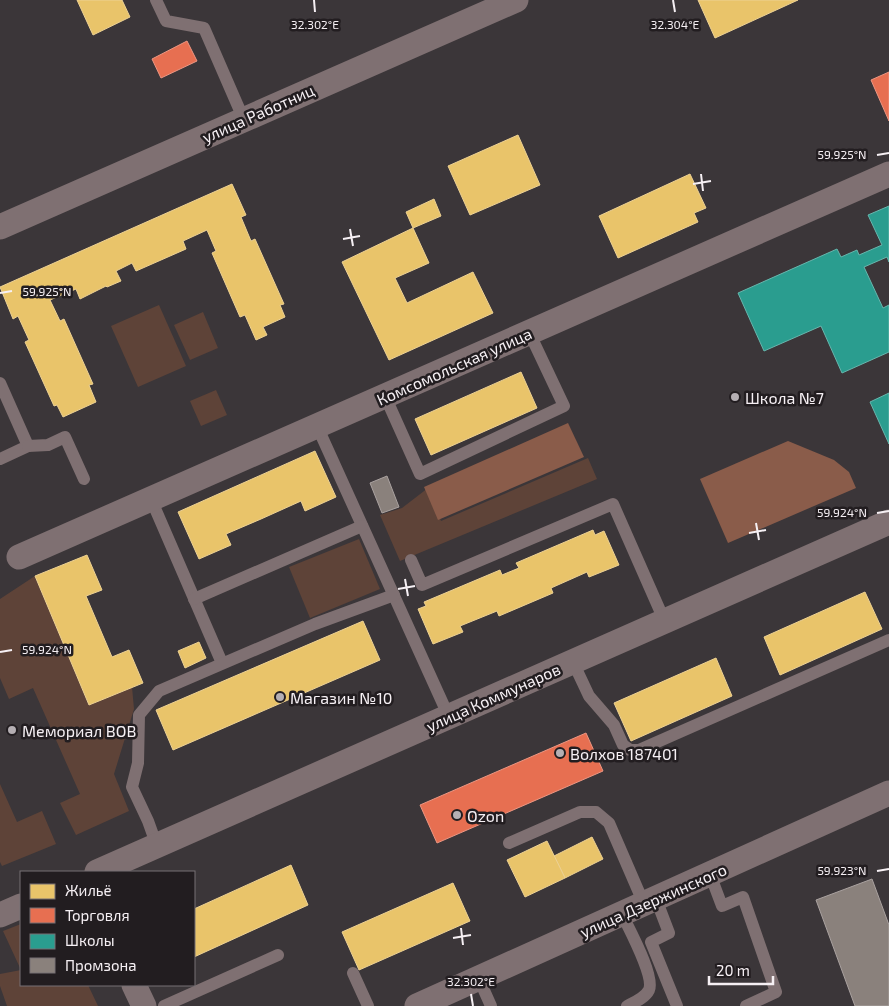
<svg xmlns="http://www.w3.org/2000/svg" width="889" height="1006" viewBox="0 0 889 1006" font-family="'Exo 2',sans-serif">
  <rect width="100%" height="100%" fill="#3b3639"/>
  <g fill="#5e4338">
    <path d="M 159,305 L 186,366 L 138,387 L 111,326 Z"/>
    <path d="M 203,312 L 218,348 L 190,360 L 174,325 Z"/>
    <path d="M 216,390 L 227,415 L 201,426 L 190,401 Z"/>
    <path d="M 588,458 L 597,479 L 400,561 L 380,515 L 402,508 L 428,488 L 441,521 Z"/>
    <path d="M 359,539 L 380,589 L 310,618 L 289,567 Z"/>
    <path d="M 35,576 L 89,705 L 132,687 L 134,709 L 114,774 L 129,811 L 76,835 L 60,803 L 80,794 L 33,688 L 9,699 L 0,678 L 0,599 Z"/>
    <path d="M 0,784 L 17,822 L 42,811 L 56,844 L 2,866 L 0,862 Z"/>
    <path d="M 21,924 L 21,985 L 88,985 L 98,1006 L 7,1006 L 0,986 L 0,974 L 21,970 L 3,931 Z"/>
  </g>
  <g fill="#8a5c4a">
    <path d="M 568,423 L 584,457 L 438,520 L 424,487 Z"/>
    <path d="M 788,441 L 834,460 L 849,472 L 856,488 L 728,543 L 700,479 Z"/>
  </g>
  <g fill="#e9c46a" stroke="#edd193">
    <path d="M 77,0 L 122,0 L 130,17 L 93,35 Z"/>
    <path d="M 698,0 L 798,0 L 715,38 Z"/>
    <path d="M 518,135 L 540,185 L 470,215 L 448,166 Z"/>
    <path d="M 690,174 L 706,208 L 694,213 L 698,222 L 618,258 L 599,216 Z"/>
    <path d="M 232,184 L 246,215 L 241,217 L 251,241 L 255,239 L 284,304 L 280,305 L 285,317 L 263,327 L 267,335 L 256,340 L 245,315 L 240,317 L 212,253 L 216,251 L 207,230 L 183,241 L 186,249 L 136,271 L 132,263 L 116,271 L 121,281 L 107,287 L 106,286 L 80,299 L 76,289 L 50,300 L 60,321 L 64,319 L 93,384 L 89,385 L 96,402 L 63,417 L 57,405 L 54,406 L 25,342 L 29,340 L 18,316 L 13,319 L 0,287 Z"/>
    <path d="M 434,199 L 441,216 L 413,228 L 406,212 Z"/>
    <path d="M 413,228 L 429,263 L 395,278 L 407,303 L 473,272 L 493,313 L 389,360 L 342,262 Z"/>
    <path d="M 521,372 L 537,408 L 431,455 L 415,419 Z"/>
    <path d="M 315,451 L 336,497 L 305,511 L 301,501 L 261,519 L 226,534 L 231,545 L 199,559 L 178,512 Z"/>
    <path d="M 593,530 L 595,535 L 604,531 L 619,565 L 589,577 L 587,572 L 551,588 L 553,593 L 499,616 L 497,611 L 460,626 L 463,632 L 433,644 L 418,609 L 426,606 L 424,602 L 500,570 L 502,575 L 519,568 L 516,563 Z"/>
    <path d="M 87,555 L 102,590 L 86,596 L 112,657 L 129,650 L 143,683 L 89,705 L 35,576 Z"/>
    <path d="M 865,592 L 882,629 L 780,675 L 764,637 Z"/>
    <path d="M 363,621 L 380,660 L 173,750 L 156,710 Z"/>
    <path d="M 199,642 L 206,658 L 185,668 L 178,651 Z"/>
    <path d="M 716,658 L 732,696 L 631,741 L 614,703 Z"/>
    <path d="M 592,837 L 603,859 L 565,878 L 554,856 Z"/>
    <path d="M 547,841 L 565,878 L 525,897 L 507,860 Z"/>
    <path d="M 291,865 L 308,905 L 194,957 L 194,909 Z"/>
    <path d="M 453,883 L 470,921 L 359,970 L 342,932 Z"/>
  </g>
  <g fill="#e76f51" stroke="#ec9682">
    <path d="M 187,41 L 197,61 L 161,78 L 152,59 Z"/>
    <path d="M 889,72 L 889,121 L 871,80 Z"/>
    <path d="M 586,733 L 603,771 L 437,843 L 420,805 Z"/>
  </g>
  <g fill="#2a9d8f" stroke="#67b6ad">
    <path d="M 889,206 L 889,262 L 887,257 L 864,267 L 883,308 L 889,305 L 889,352 L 842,373 L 821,326 L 764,351 L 738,293 L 837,249 L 841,257 L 857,250 L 859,255 L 882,245 L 868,215 Z"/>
    <path d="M 889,393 L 889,444 L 870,402 Z"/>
  </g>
  <g fill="#8a817c" stroke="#aaa2a0">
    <path d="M 387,476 L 399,507 L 382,513 L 370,483 Z"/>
    <path d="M 872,879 L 889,925 L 889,1006 L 855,1006 L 816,900 Z"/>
  </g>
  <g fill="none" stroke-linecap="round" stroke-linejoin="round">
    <g stroke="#7f7072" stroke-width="12">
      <path d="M 156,0 L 166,21 L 204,28 L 244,120"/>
      <path d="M 0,383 L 28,446 L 0,459"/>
      <path d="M 385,396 L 420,474 L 564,406 L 529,332"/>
      <path d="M 317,426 L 449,717"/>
      <path d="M 28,446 L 48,445 L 65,437 L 84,479"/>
      <path d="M 151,499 L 222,663"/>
      <path d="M 411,560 L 422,585 L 613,504 L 665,622"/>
      <path d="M 194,599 L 362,526"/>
      <path d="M 573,662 L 589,696 L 614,725 L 623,745 L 630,750 L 639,750 L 889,640"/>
      <path d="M 509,843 L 580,812 L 596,812 L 609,823 L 644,904"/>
      <path d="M 157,846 L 148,821 L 132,787 L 138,763 L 139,715 L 159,691 L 315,624 L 394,595"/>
      <path d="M 710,874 L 722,906 L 743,897 L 776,992 L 746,1006"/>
      <path d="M 656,899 L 669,933 L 651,942 L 677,1006"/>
      <path d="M 622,914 C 629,929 655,976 649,990 C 645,998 635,1002 627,1006"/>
      <path d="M 353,973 L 368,1006"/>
      <path d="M 479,979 L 491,1006"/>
      <path d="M 164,1006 L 278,955"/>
    </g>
    <g stroke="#7f7072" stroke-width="25">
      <path d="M 0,227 L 516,0"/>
      <path d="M 19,557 L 889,174"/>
      <path d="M 97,872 L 889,522"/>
      <path d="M 0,915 L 21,906"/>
      <path d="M 134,985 L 144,1006"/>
      <path d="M 417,1006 L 889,793"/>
    </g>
  </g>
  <path fill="none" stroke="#f6f0f4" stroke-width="2" d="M 314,0 L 315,12M 673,0 L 675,12M 877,155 L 889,153M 701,174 L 703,191M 693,184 L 711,181M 350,229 L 353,246M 343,239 L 360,236M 0,293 L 12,291M 877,513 L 889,511M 756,523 L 759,540M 749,533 L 766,530M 405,579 L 408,596M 398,589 L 415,586M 0,652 L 12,650M 877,871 L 889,869M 461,928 L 463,945M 453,938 L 471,935M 471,994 L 473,1006"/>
  <g fill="#b5afb3" stroke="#221d20" stroke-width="2">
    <circle cx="735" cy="397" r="5"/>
    <circle cx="280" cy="697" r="5"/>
    <circle cx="12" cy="730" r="5"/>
    <circle cx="560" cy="753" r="5"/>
    <circle cx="457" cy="815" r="5"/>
  </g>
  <g text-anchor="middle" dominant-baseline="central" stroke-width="5" stroke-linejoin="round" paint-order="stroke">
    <g font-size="16" fill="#f6f0f4" stroke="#221d20">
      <text transform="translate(258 113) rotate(-24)">улица Работниц</text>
      <text transform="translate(454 366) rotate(-24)">Комсомольская улица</text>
      <text transform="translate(493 697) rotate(-24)">улица Коммунаров</text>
      <text transform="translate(653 900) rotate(-24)">улица Дзержинского</text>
    </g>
    <g font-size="16" fill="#f6f0f4" stroke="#221d20" text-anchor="start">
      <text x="745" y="397">Школа №7</text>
      <text x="290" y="697">Магазин №10</text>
      <text x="22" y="730">Мемориал ВОВ</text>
      <text x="570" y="753">Волхов 187401</text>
      <text x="467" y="815">Ozon</text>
    </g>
  </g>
  <g font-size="12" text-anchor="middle" fill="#f6f0f4" stroke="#221d20" stroke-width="5" stroke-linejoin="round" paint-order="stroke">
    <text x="315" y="29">32.302°E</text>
    <text x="675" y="29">32.304°E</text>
    <text x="842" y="159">59.925°N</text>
    <text x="47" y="296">59.925°N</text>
    <text x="842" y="517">59.924°N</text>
    <text x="47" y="654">59.924°N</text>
    <text x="842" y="875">59.923°N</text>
    <text x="471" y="986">32.302°E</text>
  </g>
  <rect x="20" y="871" width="175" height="115" fill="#221d20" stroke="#777175"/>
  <rect x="30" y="884" width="25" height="15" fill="#e9c46a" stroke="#777175"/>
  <text x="65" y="896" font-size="15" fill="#f6f0f4">Жильё</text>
  <rect x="30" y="908" width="25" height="15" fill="#e76f51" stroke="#777175"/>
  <text x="65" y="921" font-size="15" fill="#f6f0f4">Торговля</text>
  <rect x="30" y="934" width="25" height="15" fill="#2a9d8f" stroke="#777175"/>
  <text x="65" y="946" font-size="15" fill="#f6f0f4">Школы</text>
  <rect x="30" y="958" width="25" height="15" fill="#8a817c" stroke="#777175"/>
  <text x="65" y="971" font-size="15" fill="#f6f0f4">Промзона</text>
  <path d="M709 976v8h64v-8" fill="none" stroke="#f6f0f4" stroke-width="2.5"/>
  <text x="716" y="976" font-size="15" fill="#f6f0f4" stroke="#221d20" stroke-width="4" paint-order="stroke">20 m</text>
</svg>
